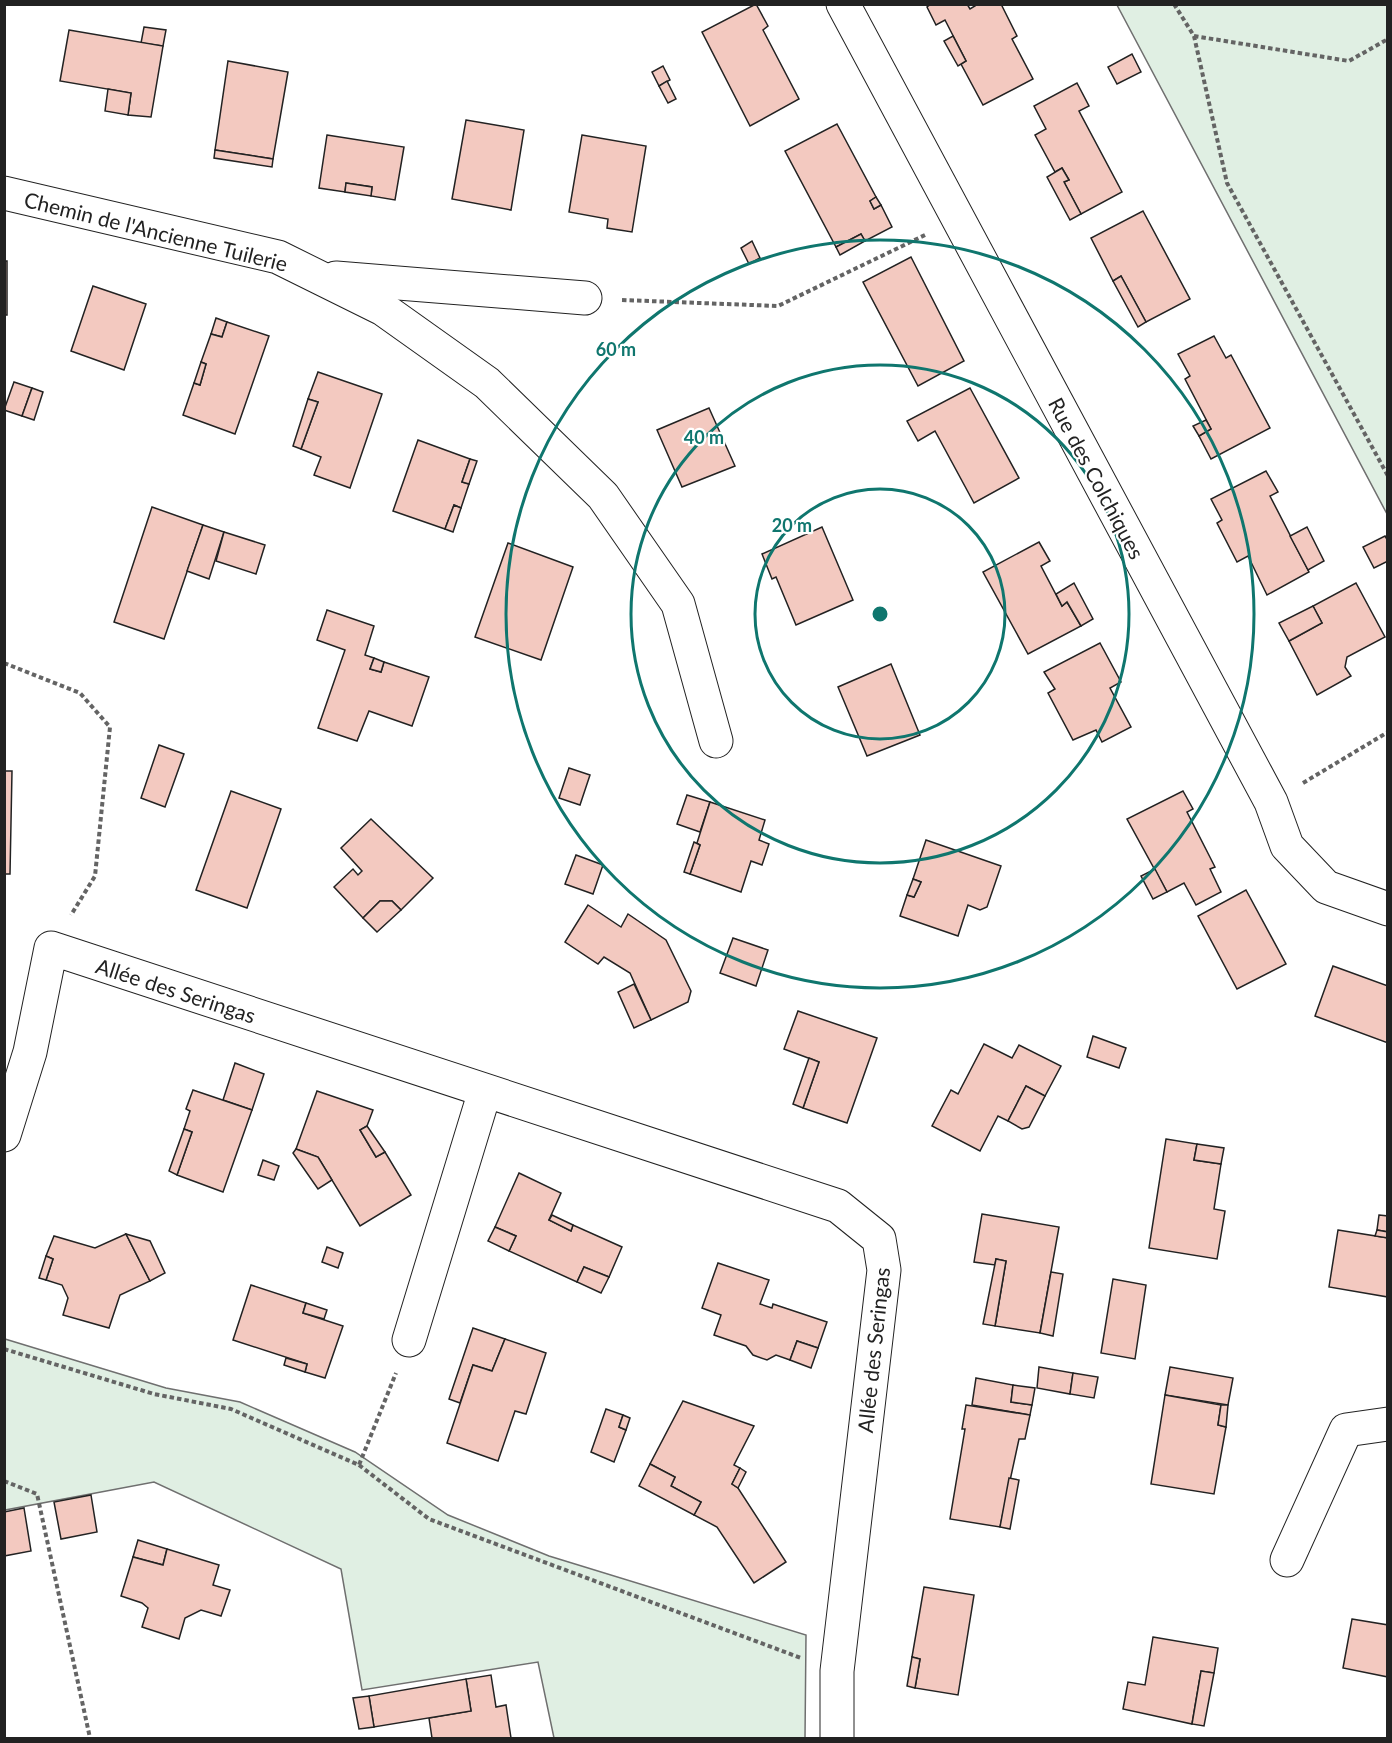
<svg xmlns="http://www.w3.org/2000/svg" width="1392" height="1743" viewBox="0 0 1392 1743" font-family="Lato,sans-serif">
  <rect width="100%" height="100%" fill="#fff"/>
  <g fill="#e0efe3" stroke="#6f6f6f" stroke-width="1.5">
    <path d="M 1117,5 L 1387,5 L 1387,514 Z"/>
    <path d="M 5,1339 L 166,1388 L 240,1402 L 355,1452 L 448,1515 L 549,1556 L 806,1635 L 805,1738 L 554,1738 L 538,1662 L 362,1690 L 341,1569 L 154,1482 L 5,1510 Z"/>
  </g>
  <g fill="#f3c9c0" stroke="#222" stroke-width="1.5">
    <path d="M 756,4 L 768,26 L 763,30 L 799,99 L 750,126 L 702,32 Z"/>
    <path d="M 931,4 L 967,4 L 970,9 L 978,4 L 1001,4 L 1017,36 L 1012,39 L 1033,79 L 983,105 L 961,64 L 966,61 L 945,20 L 936,25 L 927,7 Z"/>
    <path d="M 144,27 L 166,30 L 163,46 L 141,43 Z"/>
    <path d="M 69,30 L 163,46 L 151,117 L 128,115 L 131,93 L 60,81 Z"/>
    <path d="M 953,36 L 966,61 L 958,66 L 944,41 Z"/>
    <path d="M 1132,54 L 1141,72 L 1117,84 L 1108,67 Z"/>
    <path d="M 228,61 L 288,72 L 273,159 L 215,150 Z"/>
    <path d="M 663,66 L 670,80 L 659,86 L 652,72 Z"/>
    <path d="M 667,81 L 676,99 L 668,103 L 659,86 Z"/>
    <path d="M 1077,83 L 1089,106 L 1079,111 L 1122,192 L 1081,214 L 1064,182 L 1069,180 L 1062,168 L 1055,172 L 1035,135 L 1046,129 L 1034,106 Z"/>
    <path d="M 108,89 L 131,93 L 128,115 L 105,111 Z"/>
    <path d="M 466,120 L 524,130 L 511,210 L 452,199 Z"/>
    <path d="M 837,124 L 876,197 L 870,201 L 874,209 L 881,205 L 892,227 L 865,241 L 861,234 L 836,247 L 785,151 Z"/>
    <path d="M 327,135 L 404,147 L 395,200 L 371,196 L 372,187 L 346,183 L 345,192 L 319,188 Z"/>
    <path d="M 582,135 L 646,146 L 632,232 L 607,228 L 608,219 L 569,212 Z"/>
    <path d="M 215,150 L 273,159 L 272,167 L 214,158 Z"/>
    <path d="M 1062,168 L 1069,180 L 1064,182 L 1081,214 L 1070,220 L 1047,177 Z"/>
    <path d="M 346,183 L 372,187 L 371,196 L 345,192 Z"/>
    <path d="M 876,197 L 881,205 L 874,209 L 870,201 Z"/>
    <path d="M 1143,211 L 1190,299 L 1146,322 L 1121,276 L 1113,281 L 1091,238 Z"/>
    <path d="M 861,234 L 865,241 L 840,255 L 836,247 Z"/>
    <path d="M 752,241 L 760,258 L 749,264 L 741,248 Z"/>
    <path d="M 911,257 L 964,361 L 918,386 L 863,282 Z"/>
    <rect x="4" y="261" width="3" height="54"/>
    <path d="M 1121,276 L 1146,322 L 1138,327 L 1113,281 Z"/>
    <path d="M 93,286 L 146,304 L 124,370 L 71,351 Z"/>
    <path d="M 216,318 L 227,322 L 222,337 L 211,334 Z"/>
    <path d="M 227,322 L 269,336 L 235,434 L 183,415 L 194,383 L 200,385 L 206,364 L 201,362 L 211,334 L 222,337 Z"/>
    <path d="M 1214,336 L 1226,358 L 1231,355 L 1270,428 L 1211,459 L 1199,436 L 1211,429 L 1185,379 L 1190,376 L 1178,354 Z"/>
    <path d="M 201,362 L 206,364 L 200,385 L 194,383 Z"/>
    <path d="M 318,372 L 382,394 L 350,488 L 314,475 L 321,457 L 301,449 L 318,402 L 308,399 Z"/>
    <path d="M 14,382 L 32,388 L 22,416 L 4,410 Z"/>
    <path d="M 32,388 L 43,392 L 34,420 L 22,416 Z"/>
    <path d="M 970,388 L 1019,478 L 974,503 L 935,431 L 918,441 L 907,421 Z"/>
    <path d="M 308,399 L 318,402 L 301,449 L 293,446 Z"/>
    <path d="M 709,408 L 735,466 L 682,487 L 657,430 Z"/>
    <path d="M 1206,420 L 1211,429 L 1199,436 L 1193,426 Z"/>
    <path d="M 418,440 L 470,459 L 462,482 L 469,484 L 461,508 L 454,505 L 445,529 L 393,511 Z"/>
    <path d="M 470,459 L 477,461 L 469,484 L 462,482 Z"/>
    <path d="M 1266,471 L 1278,492 L 1270,496 L 1309,572 L 1267,595 L 1248,556 L 1237,562 L 1217,523 L 1222,520 L 1211,499 Z"/>
    <path d="M 454,505 L 461,508 L 453,532 L 445,529 Z"/>
    <path d="M 152,507 L 203,525 L 164,639 L 114,622 Z"/>
    <path d="M 203,525 L 224,532 L 209,579 L 187,571 Z"/>
    <path d="M 822,527 L 853,600 L 796,625 L 776,577 L 772,579 L 762,554 Z"/>
    <path d="M 1307,527 L 1324,561 L 1308,570 L 1290,536 Z"/>
    <path d="M 224,532 L 265,545 L 256,574 L 216,561 Z"/>
    <path d="M 1385,536 L 1388,541 L 1388,561 L 1374,568 L 1363,547 Z"/>
    <path d="M 1039,542 L 1050,561 L 1041,566 L 1062,606 L 1067,602 L 1081,626 L 1028,654 L 983,572 Z"/>
    <path d="M 508,543 L 573,567 L 541,660 L 475,637 Z"/>
    <path d="M 1074,583 L 1093,619 L 1081,626 L 1067,602 L 1062,606 L 1056,594 Z"/>
    <path d="M 1356,583 L 1385,637 L 1347,657 L 1345,667 L 1351,676 L 1317,695 L 1289,641 L 1322,623 L 1313,606 Z"/>
    <path d="M 1313,606 L 1322,623 L 1289,641 L 1279,623 Z"/>
    <path d="M 327,610 L 374,626 L 365,655 L 374,658 L 370,669 L 381,672 L 384,662 L 429,677 L 412,726 L 369,711 L 357,741 L 318,728 L 345,650 L 317,640 Z"/>
    <path d="M 1100,643 L 1121,682 L 1110,688 L 1131,727 L 1102,742 L 1096,730 L 1073,740 L 1048,693 L 1055,689 L 1044,672 Z"/>
    <path d="M 374,658 L 384,662 L 381,672 L 370,669 Z"/>
    <path d="M 891,664 L 920,735 L 867,756 L 838,687 Z"/>
    <path d="M 159,745 L 184,754 L 165,807 L 141,798 Z"/>
    <path d="M 569,768 L 590,775 L 580,805 L 559,798 Z"/>
    <path d="M 4,771 L 12,771 L 10,874 L 4,874 Z"/>
    <path d="M 231,791 L 281,809 L 247,908 L 196,890 Z"/>
    <path d="M 1183,791 L 1193,809 L 1187,812 L 1215,867 L 1210,869 L 1221,892 L 1196,905 L 1184,883 L 1167,892 L 1127,819 Z"/>
    <path d="M 687,795 L 710,802 L 700,832 L 677,824 Z"/>
    <path d="M 710,802 L 765,820 L 759,840 L 769,844 L 762,865 L 751,861 L 741,892 L 690,874 L 700,845 L 697,843 Z"/>
    <path d="M 371,819 L 433,878 L 401,910 L 392,901 L 380,901 L 363,918 L 334,887 L 353,869 L 358,875 L 362,871 L 341,848 Z"/>
    <path d="M 926,840 L 1001,866 L 987,907 L 980,910 L 968,905 L 958,936 L 900,916 L 907,895 L 914,897 L 921,882 L 913,879 Z"/>
    <path d="M 694,842 L 700,845 L 690,874 L 684,872 Z"/>
    <path d="M 576,855 L 603,865 L 593,894 L 565,884 Z"/>
    <path d="M 1155,869 L 1167,892 L 1153,899 L 1141,876 Z"/>
    <path d="M 913,879 L 921,882 L 914,897 L 907,895 Z"/>
    <path d="M 1246,890 L 1286,964 L 1237,989 L 1198,916 Z"/>
    <path d="M 380,901 L 392,901 L 401,910 L 377,932 L 363,918 Z"/>
    <path d="M 588,905 L 621,927 L 628,914 L 666,940 L 691,991 L 688,1002 L 651,1020 L 630,973 L 604,957 L 598,964 L 565,942 Z"/>
    <path d="M 733,938 L 768,950 L 756,986 L 720,973 Z"/>
    <path d="M 1333,966 L 1388,986 L 1388,1043 L 1315,1016 Z"/>
    <path d="M 634,984 L 651,1020 L 634,1028 L 618,992 Z"/>
    <path d="M 798,1011 L 877,1038 L 847,1123 L 803,1108 L 819,1062 L 784,1049 Z"/>
    <path d="M 1093,1036 L 1126,1048 L 1119,1068 L 1087,1057 Z"/>
    <path d="M 984,1044 L 1012,1058 L 1019,1045 L 1061,1066 L 1045,1096 L 1026,1086 L 1008,1121 L 998,1116 L 980,1151 L 932,1126 L 951,1090 L 958,1094 Z"/>
    <path d="M 809,1058 L 819,1062 L 803,1108 L 793,1104 Z"/>
    <path d="M 235,1063 L 264,1074 L 252,1110 L 223,1100 Z"/>
    <path d="M 1026,1086 L 1045,1096 L 1029,1127 L 1022,1129 L 1008,1121 Z"/>
    <path d="M 193,1090 L 252,1110 L 223,1192 L 177,1175 L 192,1132 L 184,1129 L 190,1111 L 186,1109 Z"/>
    <path d="M 317,1091 L 373,1110 L 367,1126 L 360,1130 L 376,1157 L 385,1152 L 411,1195 L 360,1226 L 318,1157 L 296,1149 Z"/>
    <path d="M 367,1126 L 385,1152 L 376,1157 L 360,1130 Z"/>
    <path d="M 184,1129 L 192,1132 L 177,1175 L 169,1171 Z"/>
    <path d="M 1166,1139 L 1197,1144 L 1194,1160 L 1221,1164 L 1214,1209 L 1225,1211 L 1217,1259 L 1149,1248 Z"/>
    <path d="M 1197,1144 L 1224,1148 L 1221,1164 L 1194,1160 Z"/>
    <path d="M 296,1149 L 318,1157 L 332,1180 L 318,1189 L 293,1153 Z"/>
    <path d="M 263,1160 L 279,1166 L 274,1180 L 258,1175 Z"/>
    <path d="M 519,1173 L 561,1193 L 549,1220 L 571,1231 L 573,1225 L 622,1247 L 609,1277 L 584,1267 L 577,1282 L 509,1251 L 516,1236 L 495,1227 Z"/>
    <path d="M 982,1214 L 1059,1227 L 1040,1333 L 995,1326 L 1006,1261 L 996,1259 L 995,1265 L 974,1262 Z"/>
    <path d="M 552,1215 L 573,1225 L 571,1231 L 549,1220 Z"/>
    <path d="M 1379,1215 L 1388,1216 L 1388,1232 L 1377,1230 Z"/>
    <path d="M 495,1227 L 516,1236 L 509,1251 L 488,1241 Z"/>
    <path d="M 1338,1230 L 1388,1238 L 1388,1297 L 1329,1287 Z"/>
    <path d="M 1377,1230 L 1388,1232 L 1388,1238 L 1375,1236 Z"/>
    <path d="M 126,1234 L 150,1281 L 120,1295 L 109,1328 L 63,1315 L 68,1298 L 62,1285 L 46,1280 L 53,1259 L 46,1256 L 54,1236 L 95,1248 Z"/>
    <path d="M 126,1234 L 150,1241 L 165,1273 L 150,1281 Z"/>
    <path d="M 327,1247 L 343,1253 L 338,1268 L 322,1262 Z"/>
    <path d="M 46,1256 L 53,1259 L 46,1280 L 39,1278 Z"/>
    <path d="M 996,1259 L 1006,1261 L 995,1326 L 983,1324 Z"/>
    <path d="M 718,1263 L 769,1280 L 760,1304 L 772,1308 L 773,1304 L 827,1322 L 818,1348 L 797,1341 L 790,1360 L 776,1355 L 767,1360 L 753,1355 L 746,1346 L 714,1335 L 721,1315 L 702,1308 Z"/>
    <path d="M 584,1267 L 609,1277 L 601,1293 L 577,1282 Z"/>
    <path d="M 1051,1272 L 1063,1274 L 1053,1336 L 1040,1333 Z"/>
    <path d="M 1113,1279 L 1146,1285 L 1135,1359 L 1101,1353 Z"/>
    <path d="M 251,1285 L 306,1303 L 303,1313 L 343,1326 L 325,1378 L 305,1372 L 307,1364 L 233,1340 Z"/>
    <path d="M 306,1303 L 327,1310 L 324,1319 L 303,1313 Z"/>
    <path d="M 473,1328 L 505,1339 L 492,1371 L 473,1365 L 460,1403 L 449,1399 Z"/>
    <path d="M 505,1339 L 546,1353 L 526,1414 L 515,1411 L 498,1461 L 447,1443 L 473,1365 L 492,1371 Z"/>
    <path d="M 797,1341 L 818,1348 L 811,1368 L 790,1360 Z"/>
    <path d="M 286,1358 L 307,1364 L 305,1372 L 284,1365 Z"/>
    <path d="M 1039,1367 L 1073,1373 L 1070,1394 L 1037,1388 Z"/>
    <path d="M 1170,1367 L 1233,1378 L 1228,1405 L 1165,1395 Z"/>
    <path d="M 1073,1373 L 1098,1377 L 1094,1398 L 1070,1394 Z"/>
    <path d="M 976,1378 L 1013,1385 L 1011,1402 L 1032,1405 L 1030,1415 L 972,1405 Z"/>
    <path d="M 1013,1385 L 1035,1388 L 1032,1405 L 1011,1402 Z"/>
    <path d="M 1165,1395 L 1221,1405 L 1218,1425 L 1226,1427 L 1214,1494 L 1151,1484 Z"/>
    <path d="M 683,1401 L 754,1426 L 734,1465 L 740,1468 L 732,1484 L 738,1488 L 786,1562 L 754,1583 L 717,1527 L 694,1515 L 701,1502 L 671,1486 L 675,1477 L 650,1464 Z"/>
    <path d="M 966,1405 L 1030,1415 L 1025,1439 L 1019,1439 L 1000,1527 L 950,1519 L 965,1429 L 962,1429 Z"/>
    <path d="M 1221,1405 L 1228,1405 L 1226,1427 L 1218,1425 Z"/>
    <path d="M 606,1409 L 623,1415 L 619,1427 L 626,1430 L 614,1462 L 591,1452 Z"/>
    <path d="M 623,1415 L 630,1418 L 626,1430 L 619,1427 Z"/>
    <path d="M 650,1464 L 675,1477 L 671,1486 L 701,1502 L 694,1515 L 639,1486 Z"/>
    <path d="M 740,1468 L 746,1472 L 738,1488 L 732,1484 Z"/>
    <path d="M 1009,1478 L 1019,1480 L 1010,1529 L 1000,1527 Z"/>
    <path d="M 91,1495 L 97,1532 L 61,1539 L 54,1502 Z"/>
    <path d="M 24,1508 L 31,1551 L 4,1556 L 4,1512 Z"/>
    <path d="M 138,1540 L 167,1549 L 163,1565 L 133,1557 Z"/>
    <path d="M 167,1549 L 219,1565 L 213,1585 L 230,1590 L 221,1616 L 201,1610 L 185,1618 L 179,1639 L 142,1627 L 148,1608 L 142,1603 L 121,1596 L 133,1557 L 163,1565 Z"/>
    <path d="M 924,1587 L 974,1595 L 958,1695 L 915,1688 L 920,1659 L 912,1657 Z"/>
    <path d="M 1352,1619 L 1388,1625 L 1388,1677 L 1343,1668 Z"/>
    <path d="M 1153,1637 L 1218,1648 L 1214,1673 L 1201,1671 L 1192,1724 L 1123,1709 L 1128,1682 L 1145,1685 Z"/>
    <path d="M 912,1657 L 920,1659 L 915,1688 L 907,1686 Z"/>
    <path d="M 1201,1671 L 1214,1673 L 1204,1726 L 1192,1724 Z"/>
    <path d="M 491,1675 L 496,1707 L 506,1705 L 511,1738 L 432,1738 L 429,1718 L 471,1711 L 466,1679 Z"/>
    <path d="M 466,1679 L 471,1711 L 374,1727 L 369,1696 Z"/>
    <path d="M 369,1696 L 374,1727 L 359,1729 L 353,1698 Z"/>
  </g>
  <g fill="none" stroke-linecap="round" stroke-linejoin="round">
    <defs>
      <g id="minor">
        <path d="M 843,4 L 1271,802 L 1287,846 L 1326,887 L 1388,909"/>
        <path d="M 4,193 L 278,257 L 383,309 L 487,383 L 603,496 L 678,604 L 716,741"/>
        <path d="M 336,278 L 585,298"/>
        <path d="M 4,1135 L 30,1052 L 51,948 L 838,1206 L 879,1239 L 884,1270 L 837,1671 L 837,1738"/>
        <path d="M 409,1340 L 485,1091"/>
        <path d="M 1287,1560 L 1346,1430 L 1388,1424"/>
      </g>
    </defs>
    <use href="#minor" stroke="#222" stroke-width="35"/>
    <g stroke="#646464" stroke-width="4" stroke-dasharray="4.5 3" stroke-linecap="butt">
      <path d="M 1174,4 L 1194,36 L 1227,183 L 1388,476"/>
      <path d="M 1194,36 L 1349,61 L 1388,39"/>
      <path d="M 622,300 L 778,306 L 925,235"/>
      <path d="M 4,663 L 80,693 L 110,727 L 95,876 L 71,915"/>
      <path d="M 1303,783 L 1388,732"/>
      <path d="M 4,1349 L 154,1394 L 231,1409 L 359,1465 L 396,1373"/>
      <path d="M 359,1465 L 429,1519 L 801,1658"/>
      <path d="M 4,1481 L 37,1494 L 90,1738"/>
    </g>
    <use href="#minor" stroke="#fff" stroke-width="33"/>
  </g>
  <g fill="none" stroke="#0f766e" stroke-width="3">
    <circle cx="880" cy="614" r="125"/>
    <circle cx="880" cy="614" r="249"/>
    <circle cx="880" cy="614" r="374"/>
  </g>
  <g text-anchor="middle" dominant-baseline="central" stroke-width="4.5" stroke-linejoin="round" paint-order="stroke">
    <g font-size="21" fill="#222" stroke="#fff">
      <text transform="translate(156 231) rotate(14)">Chemin de l'Ancienne Tuilerie</text>
      <text transform="translate(1097 478) rotate(62)">Rue des Colchiques</text>
      <text transform="translate(176 990) rotate(18)">Allée des Seringas</text>
      <text transform="translate(873 1350) rotate(-84)">Allée des Seringas</text>
    </g>
  </g>
  <circle cx="880" cy="614" r="9" fill="#0f766e" stroke="#fff" stroke-width="3"/>
  <g font-size="18" text-anchor="middle" font-weight="bold" fill="#0f766e" stroke="#fff" stroke-width="4.5" stroke-linejoin="round" paint-order="stroke">
    <text x="616" y="356">60 m</text>
    <text x="704" y="444">40 m</text>
    <text x="792" y="532">20 m</text>
  </g>
  <rect width="1392" height="1743" fill="none" stroke="#222222" stroke-width="12"/>
</svg>
